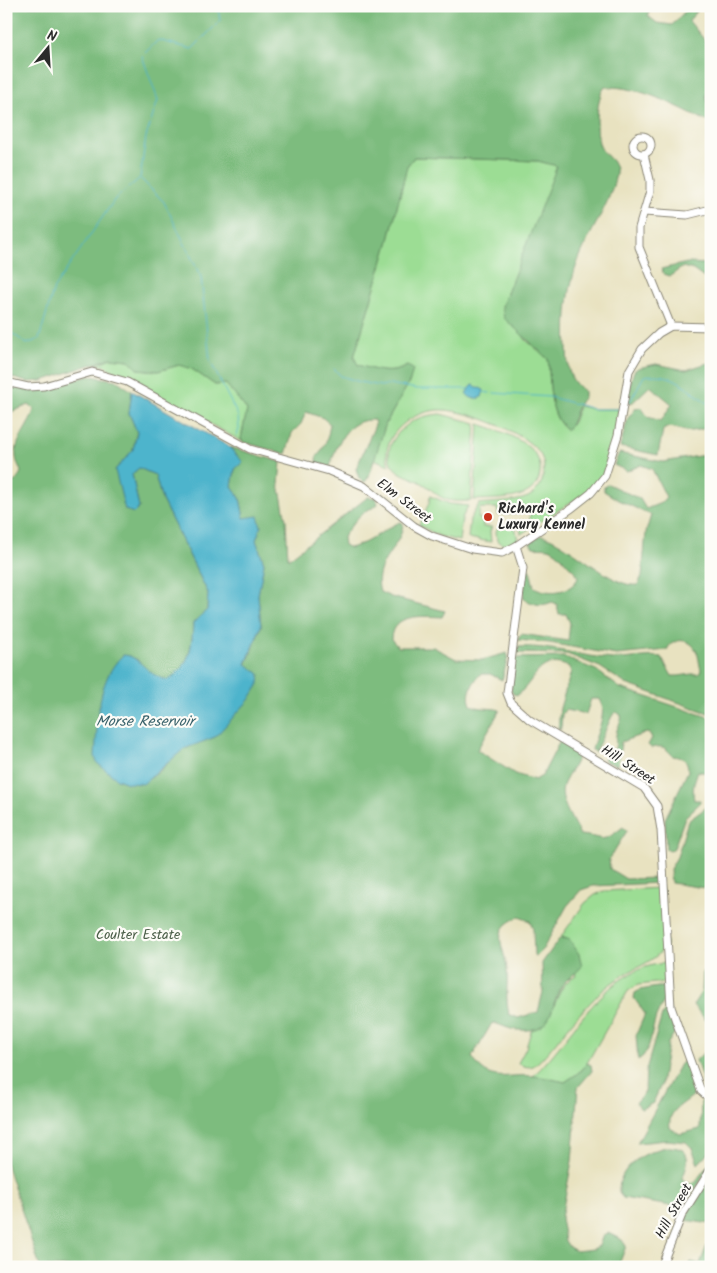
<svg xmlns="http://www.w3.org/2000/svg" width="717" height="1273" viewBox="0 0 717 1273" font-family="Kalam,sans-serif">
  <rect width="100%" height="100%" fill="#fdfcf7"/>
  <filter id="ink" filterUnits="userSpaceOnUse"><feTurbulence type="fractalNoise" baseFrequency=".02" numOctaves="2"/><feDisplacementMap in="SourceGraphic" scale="10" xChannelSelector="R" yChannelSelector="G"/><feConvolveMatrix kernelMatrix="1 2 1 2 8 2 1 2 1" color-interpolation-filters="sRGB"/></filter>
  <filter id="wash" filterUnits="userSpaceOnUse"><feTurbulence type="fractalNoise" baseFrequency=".0096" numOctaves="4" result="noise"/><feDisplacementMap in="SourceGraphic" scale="20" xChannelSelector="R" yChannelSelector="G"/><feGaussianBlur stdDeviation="1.12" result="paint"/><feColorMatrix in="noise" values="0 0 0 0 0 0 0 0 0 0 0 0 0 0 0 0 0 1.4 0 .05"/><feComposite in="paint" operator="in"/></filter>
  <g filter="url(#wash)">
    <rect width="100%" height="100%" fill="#e8e2c0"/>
    <g fill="#9cdd94" stroke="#648460">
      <path d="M 414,157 L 538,161 L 558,166 L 502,306 L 526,340 L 548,359 C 551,380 547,416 567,430 L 573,422 L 579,406 L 594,409 L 619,409 L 617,429 L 604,472 L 599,479 L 587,492 L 521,534 L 518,521 L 530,522 L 530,508 L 525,508 L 524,513 L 518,510 L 518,514 L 498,515 L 497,508 L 480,508 L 478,518 L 483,519 L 483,527 L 492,527 L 490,531 L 491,542 L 468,538 L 470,519 L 479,504 C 493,502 514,503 528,497 C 536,493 542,485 543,476 C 545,467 544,459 538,451 C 522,431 463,408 437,410 C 421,412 408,418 397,430 C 388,440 384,452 389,465 L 374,459 L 386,423 L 410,381 L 407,366 C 390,376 376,370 357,365 L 354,357 L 389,240 L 407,166 Z"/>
      <path d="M 111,358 L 129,360 L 138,369 L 158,371 L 179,365 L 192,369 L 215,385 L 226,384 L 247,410 L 241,439 L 243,442 L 105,366 L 96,364 Z"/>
      <path d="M 440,414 L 476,423 L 471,501 C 463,501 455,502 448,500 C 437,497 431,488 422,483 C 411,476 400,476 392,465 C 381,447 402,426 417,419 C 424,416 432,415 440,414 Z"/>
      <path d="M 479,424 C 501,431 549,446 539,478 C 537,485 531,491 524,494 C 510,500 490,499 474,500 Z"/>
      <path d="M 430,496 L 450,504 L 468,506 L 462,518 L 459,541 L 439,536 L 419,525 L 429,503 Z"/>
      <path d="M 515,525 L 518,541 L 507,546 L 497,541 L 496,531 L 499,526 Z"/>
      <path d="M 659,888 L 662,889 L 666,945 C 654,964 633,967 616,980 C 601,990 589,1004 577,1017 C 567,1027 542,1062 533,1066 C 527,1068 523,1066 518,1063 L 526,1048 L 531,1031 C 561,1017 550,990 576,975 L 564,937 L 560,938 L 585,903 L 595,895 L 604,891 Z"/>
      <path d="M 667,963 L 667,979 L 665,982 L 638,985 L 628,991 L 587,1063 L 577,1074 L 565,1082 L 533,1076 C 574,1038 603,967 667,963 Z"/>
    </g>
    <g fill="#7dbc7e" stroke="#547454">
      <path d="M 6,6 L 654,6 L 649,10 L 648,16 L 657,23 L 672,25 L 690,6 L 700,6 L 689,21 L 711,48 L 711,77 L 706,97 L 711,111 L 711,123 C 677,107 643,86 605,87 C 596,97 595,132 600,146 C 604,157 618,160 616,174 C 611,202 592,228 581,254 C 568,283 565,317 567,348 C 568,367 567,379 584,391 L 584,397 C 575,406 575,420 567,430 C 547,414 551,382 548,359 L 504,318 L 502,306 L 557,166 L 538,161 L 414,157 L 407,166 L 389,240 L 354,357 L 358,365 C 376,370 390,376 407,366 L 413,369 L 410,381 L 386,423 L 369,476 L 365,482 L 359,478 L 356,469 L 375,425 L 374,420 C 347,418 336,445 330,467 L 317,463 L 316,458 C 325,448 328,438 330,424 L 323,418 L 306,412 L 301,424 L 292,433 L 286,454 L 243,442 L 241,439 L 247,410 L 226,384 L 215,385 L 192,369 L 179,365 L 158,371 L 138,369 L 129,360 L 111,358 L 42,381 L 27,382 L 6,376 Z"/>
      <path d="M 687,263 L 711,264 L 711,283 L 693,270 L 683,267 L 670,276 L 664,274 L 661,269 Z"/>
      <path d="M 711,362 L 711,428 C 703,428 693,432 686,431 C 677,430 672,424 663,430 L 658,455 L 620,447 L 628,418 L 636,408 L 641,407 L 648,417 L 661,421 L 672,404 L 650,386 L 632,403 L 627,401 L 630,384 L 634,371 L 638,368 L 656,364 L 686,370 Z"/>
      <path d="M 90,376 L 116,380 L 132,391 L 129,413 L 137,432 L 133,450 L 115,470 L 139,508 L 132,474 L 139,468 L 155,475 L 162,500 L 208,593 L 207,610 L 193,623 C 192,649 190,665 168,680 C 154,677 143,671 137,659 L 122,656 L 117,779 C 149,792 160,768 182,750 C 191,744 205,741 215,737 L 253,649 L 261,626 L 258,595 L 264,563 L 256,540 L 261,526 L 244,519 L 240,498 L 232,486 L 235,469 L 242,462 L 230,447 L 281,462 L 279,484 L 286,520 L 288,559 L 368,497 L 376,498 L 378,504 C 374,509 369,508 364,512 C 356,518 349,529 343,537 L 344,545 L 350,548 C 374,541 380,531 400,522 L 403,523 C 403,547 371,562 380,592 L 391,597 L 445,611 L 442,617 C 423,616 392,613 391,639 L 398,647 L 433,647 L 456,659 L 482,660 L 507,653 L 508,657 L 502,680 L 490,674 L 480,674 C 473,683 466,693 471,705 C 482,710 490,707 500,710 L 477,750 L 515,774 L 535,780 L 542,776 L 560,741 L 579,754 C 575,765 569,773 564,783 C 557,799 573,820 580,835 C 605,837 600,845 623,827 L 627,831 L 609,859 L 610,869 L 626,879 L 659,878 L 661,880 L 659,883 L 593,886 L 581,890 L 567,906 L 543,949 L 536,956 L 534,955 L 533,929 L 530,921 L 519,917 C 488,929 505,947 507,970 C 508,985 505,999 509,1014 L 518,1018 L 538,1012 L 543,992 L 542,963 L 560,938 L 569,939 L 579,954 L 582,966 C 576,974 570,976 565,982 C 547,1003 559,1033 518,1030 C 509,1030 501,1024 492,1023 L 472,1057 C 490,1086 506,1073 534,1076 C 545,1077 555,1080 565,1082 L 577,1074 L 587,1063 L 591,1065 L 592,1071 L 578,1087 L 572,1161 L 561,1218 L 565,1241 L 569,1247 L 576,1251 L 593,1249 L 599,1246 L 603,1235 L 608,1233 L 622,1240 L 626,1246 L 618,1267 L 40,1267 L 6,1163 L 6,486 L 17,480 L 21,472 C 20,467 16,462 16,457 C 14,440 31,425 34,409 L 29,405 L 6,414 L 6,385 L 30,390 Z"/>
      <path d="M 619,453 L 663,462 L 711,454 L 711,714 L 626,684 L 600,667 L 567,654 L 516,653 L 516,647 C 549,645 579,656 612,659 C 628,660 645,655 661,657 L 672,676 C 681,677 689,673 699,674 L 701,670 C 699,664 699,655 696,650 C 689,637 672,638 667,650 L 616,655 L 550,643 L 518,640 L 521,634 L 568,641 L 570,623 L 566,614 L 559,614 L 557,604 L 552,602 C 541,607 535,604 525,600 L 523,597 L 527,570 L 530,570 L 534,587 C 548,595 571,593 578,578 L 576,572 C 566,566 561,552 549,548 C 544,547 538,548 533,547 L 530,543 L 541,535 C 570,542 612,589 638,585 L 642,576 L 646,532 L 651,515 L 618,500 L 604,491 L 604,487 L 608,484 L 640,499 L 646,509 L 661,503 L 666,497 L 652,469 L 641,465 L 627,471 L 614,465 Z"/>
      <path d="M 563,657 L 596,670 L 620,688 L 711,718 L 711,774 L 698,771 C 694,781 692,790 694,800 L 700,800 L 700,803 L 685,817 L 674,848 L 670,851 L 666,849 L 665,819 L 688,771 C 688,759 684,758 673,756 C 665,747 663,745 651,748 L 648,745 L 652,738 L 650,734 L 646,733 L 621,742 L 618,765 L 606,762 L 604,758 C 621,748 613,745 617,730 C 619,724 622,721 621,715 L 616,712 L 612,716 L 595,752 L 592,750 C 595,734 608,716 600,699 L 591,699 L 586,714 L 565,710 L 562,714 L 561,729 L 558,730 L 560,708 L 571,672 L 569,667 C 540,654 536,679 518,695 L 513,694 L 511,690 L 515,658 Z"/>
      <path d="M 711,804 L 711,889 L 671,883 L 670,869 L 677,857 L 688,821 Z"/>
      <path d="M 703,971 L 709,972 L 711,1026 L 693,1005 L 702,991 Z"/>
      <path d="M 658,987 L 665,987 L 668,993 C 665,1001 660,1007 657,1015 C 651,1028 652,1053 638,1060 L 636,1035 L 645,1014 L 634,998 L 635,993 L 640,990 Z"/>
      <path d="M 668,1006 L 675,1032 L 668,1043 L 661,1085 L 653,1103 L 641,1109 L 636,1103 L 645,1092 L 646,1070 L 662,1015 Z"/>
      <path d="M 711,1045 L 711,1094 L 705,1088 L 696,1060 Z"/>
      <path d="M 684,1060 L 687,1061 L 698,1090 C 687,1105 667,1107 670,1128 L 680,1134 L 700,1129 L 701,1102 L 705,1098 L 711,1104 L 711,1150 L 698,1164 L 692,1148 L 686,1142 L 667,1140 L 637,1143 L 680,1064 Z"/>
      <path d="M 666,1147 C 692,1146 690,1161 682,1179 L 688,1183 L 695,1182 L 711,1161 L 700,1182 L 682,1208 L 623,1198 L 619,1193 C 617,1167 644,1152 666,1147 Z"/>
      <path d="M 711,1179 L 711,1224 L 684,1220 L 695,1199 Z"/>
      <path d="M 711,1235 L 711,1267 L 690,1267 L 688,1265 L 691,1262 L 700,1264 Z"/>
    </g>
    <g fill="#4db4cc" stroke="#3c707c">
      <path d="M 473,385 L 484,390 L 482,397 C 475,400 470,399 466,393 Z"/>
      <path d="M 132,391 L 228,446 L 243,462 L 235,469 L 232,486 L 240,498 L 244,518 L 258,516 L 261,526 L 256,540 L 264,563 L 258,595 L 261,626 L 246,664 L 260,674 L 259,684 L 249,700 L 215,737 L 184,749 L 143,784 L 128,783 L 117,779 L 97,763 L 95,756 C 98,722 96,680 123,655 C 140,655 146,676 168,680 C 190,665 192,649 193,623 L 207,610 L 208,593 L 162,500 L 155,475 L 139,468 L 132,474 L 139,508 L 134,513 L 125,510 L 115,470 L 133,450 L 137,432 L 129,413 Z"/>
    </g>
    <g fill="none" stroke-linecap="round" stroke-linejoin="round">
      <g stroke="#4db4cc" stroke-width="1">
        <path d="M 141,179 L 164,202 L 201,277 L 210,361 L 238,416 L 239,429 L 236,438"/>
        <path d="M 6,329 L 27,344 L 39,339 L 54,288 L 115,199 L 140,178 L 146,137 L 158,100 L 142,56 L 158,40 L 192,49 L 220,21 L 218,6"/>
        <path d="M 334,369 L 341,376 L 360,382 L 381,386 L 390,384 L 417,389 L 469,389"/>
        <path d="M 483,392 L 490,393"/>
        <path d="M 494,393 L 550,397 L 594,409 L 619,409"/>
        <path d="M 629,403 L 644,376 C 677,371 685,389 711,405"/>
      </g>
    </g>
  </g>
  <g filter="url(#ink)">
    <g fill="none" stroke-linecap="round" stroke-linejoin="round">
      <defs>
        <g id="minor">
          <circle cx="642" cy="145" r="9"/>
          <path d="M 644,154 L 650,180 L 650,191 L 639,228 L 639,247 L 671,326"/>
          <path d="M 644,212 L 687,215 L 711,209"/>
          <path d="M 6,382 L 28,387 L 44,386 L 92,372 L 127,382 L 250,449 L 329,471 L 364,486 L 414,526 L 432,536 L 472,549 L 502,553 L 516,546 L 572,508 L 591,493 L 605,476 L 618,435 L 629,371 L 642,349 L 659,333 L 671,326 L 711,327"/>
          <path d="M 516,546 L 523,568 L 507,693 L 511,703 L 530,720 L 644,788 L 657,806 L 661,830 L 671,1007 L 701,1091 L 711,1100"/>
          <path d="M 661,1267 L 682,1215 L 711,1169"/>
        </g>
      </defs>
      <use href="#minor" stroke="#8a8676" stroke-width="9"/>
      <use href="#minor" stroke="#fff" stroke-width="7"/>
    </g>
  </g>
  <circle fill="#c8321e" stroke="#fdfcf7" stroke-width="2" cx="488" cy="517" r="5"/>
  <g text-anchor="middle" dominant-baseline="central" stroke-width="4.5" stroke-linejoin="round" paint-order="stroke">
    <g font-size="14" fill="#2b2b2b" stroke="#fdfcf7">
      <text transform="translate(404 501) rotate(37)">Elm Street</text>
      <text transform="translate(628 765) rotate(33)">Hill Street</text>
      <text transform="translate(674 1211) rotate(-61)">Hill Street</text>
    </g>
    <g font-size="14" font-weight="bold" fill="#2b2b2b" stroke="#fdfcf7" text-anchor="start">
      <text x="498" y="509">Richard's<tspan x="498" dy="16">Luxury Kennel</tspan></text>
    </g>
    <g font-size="14" fill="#4d604a" stroke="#fdfcf7">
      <text x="138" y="935">Coulter Estate</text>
    </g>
    <g font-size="15" font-style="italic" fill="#39626b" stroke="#fdfcf7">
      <text x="145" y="722">Morse Reservoir</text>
    </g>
  </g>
  <rect width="717" height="1273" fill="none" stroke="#fdfcf7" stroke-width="25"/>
  <g transform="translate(48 48) rotate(18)" stroke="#fdfcf7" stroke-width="4" paint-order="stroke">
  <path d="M0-4L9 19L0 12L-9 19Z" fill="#2b2b2b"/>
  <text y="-8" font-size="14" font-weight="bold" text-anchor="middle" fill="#2b2b2b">N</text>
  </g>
</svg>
